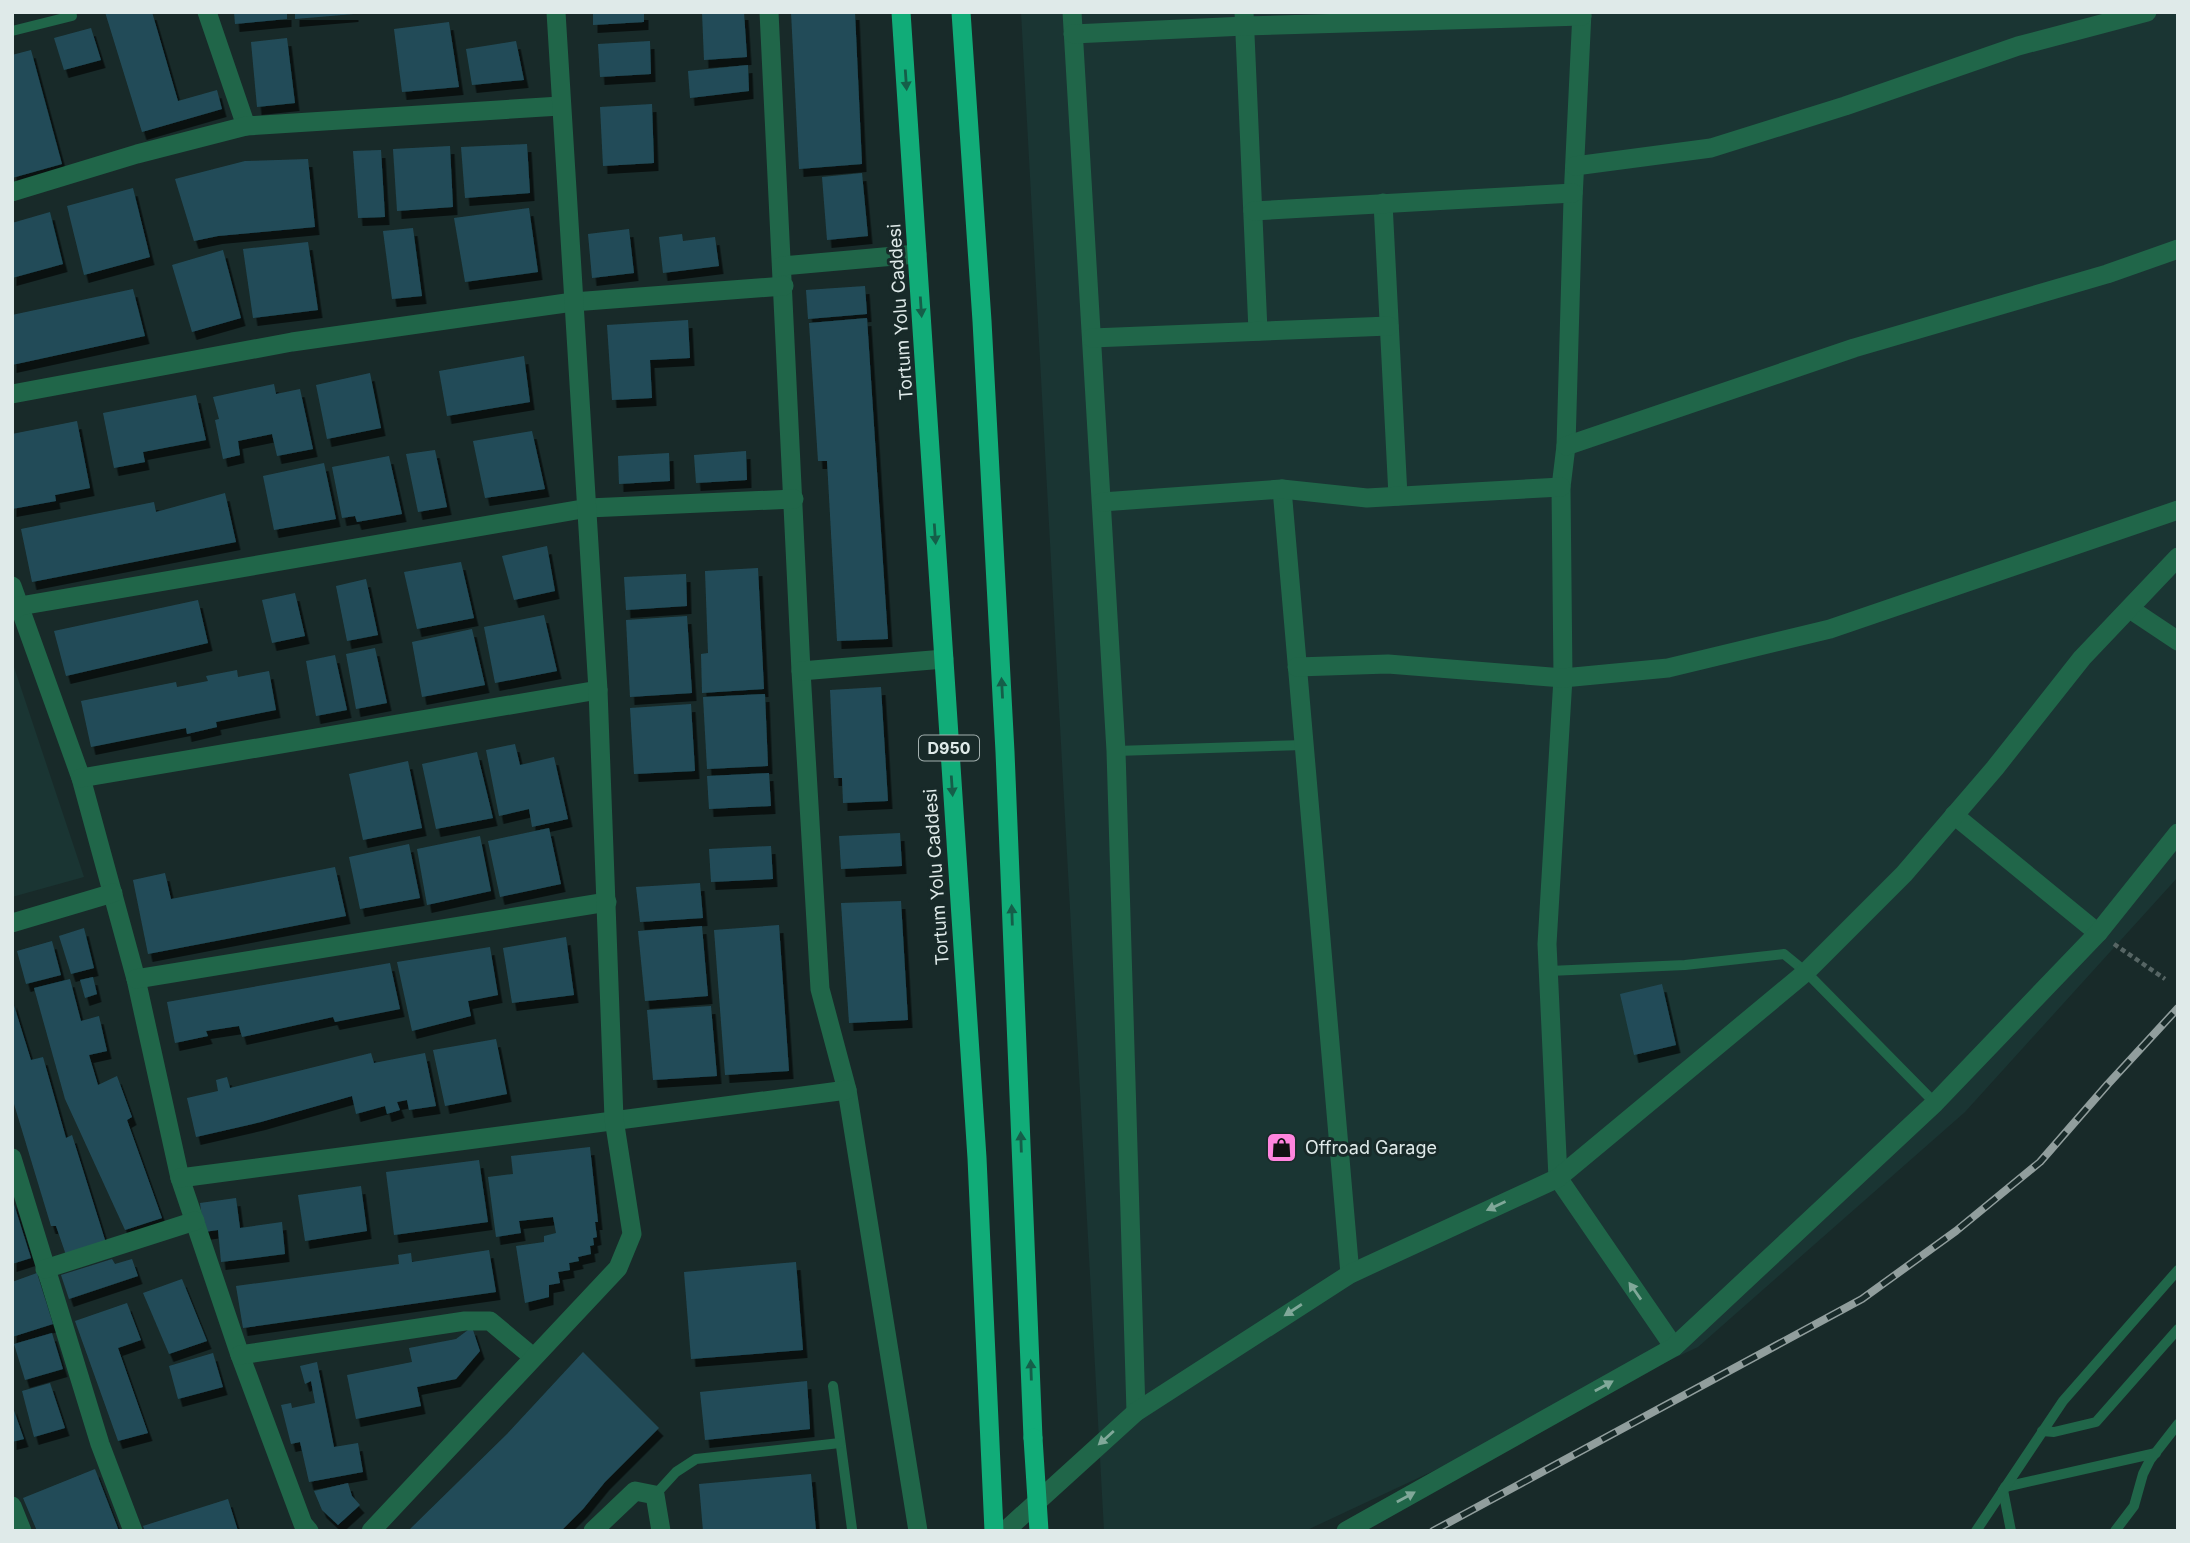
<svg xmlns="http://www.w3.org/2000/svg" width="2190" height="1543" viewBox="0 0 2190 1543" font-family="Inter,sans-serif">
  <defs>
    <filter id="shadow"><feDropShadow dx="4.5" dy="8" stdDeviation="0" flood-color="#0009"/></filter>
  </defs>
  <rect width="100%" height="100%" fill="#182a29"/>
  <g fill="#1a3533">
    <path d="M 1021,12 L 2178,12 L 2178,877 L 1965,1112 L 1698,1347 L 1305,1531 L 1104,1531 Z"/>
    <path d="M 12,661 L 84,877 L 12,897 Z"/>
  </g>
  <g fill="#224c59" filter="url(#shadow)">
    <path d="M 105,12 L 152,12 L 178,101 L 217,90 L 222,109 L 142,132 Z"/>
    <path d="M 234,12 L 287,12 L 287,19 L 235,24 Z"/>
    <path d="M 295,12 L 354,12 L 354,14 L 295,19 Z"/>
    <path d="M 593,12 L 644,12 L 644,22 L 593,25 Z"/>
    <path d="M 702,12 L 744,12 L 747,57 L 704,60 Z"/>
    <path d="M 791,12 L 855,12 L 862,164 L 799,169 Z"/>
    <path d="M 449,22 L 459,87 L 402,92 L 394,29 Z"/>
    <path d="M 91,28 L 101,60 L 64,70 L 54,38 Z"/>
    <path d="M 287,38 L 295,103 L 257,107 L 251,42 Z"/>
    <path d="M 516,41 L 524,80 L 472,85 L 466,49 Z"/>
    <path d="M 650,41 L 651,74 L 600,77 L 598,44 Z"/>
    <path d="M 31,50 L 62,164 L 12,178 L 12,55 Z"/>
    <path d="M 748,65 L 749,91 L 690,98 L 688,71 Z"/>
    <path d="M 652,104 L 654,163 L 603,166 L 600,107 Z"/>
    <path d="M 527,144 L 530,193 L 465,198 L 461,147 Z"/>
    <path d="M 450,146 L 453,207 L 397,211 L 393,149 Z"/>
    <path d="M 381,150 L 385,217 L 358,218 L 353,151 Z"/>
    <path d="M 308,159 L 315,227 L 218,236 L 194,241 L 175,179 L 245,161 Z"/>
    <path d="M 862,173 L 868,236 L 827,240 L 822,177 Z"/>
    <path d="M 133,188 L 150,257 L 84,275 L 67,206 Z"/>
    <path d="M 529,208 L 538,272 L 465,282 L 454,218 Z"/>
    <path d="M 50,212 L 63,264 L 12,278 L 12,223 Z"/>
    <path d="M 413,228 L 422,296 L 392,299 L 383,231 Z"/>
    <path d="M 629,229 L 634,273 L 592,278 L 588,234 Z"/>
    <path d="M 682,234 L 683,241 L 715,237 L 719,266 L 663,273 L 659,237 Z"/>
    <path d="M 308,242 L 318,310 L 253,318 L 243,249 Z"/>
    <path d="M 223,250 L 241,318 L 192,332 L 172,265 Z"/>
    <path d="M 865,286 L 867,314 L 808,319 L 806,290 Z"/>
    <path d="M 133,289 L 145,336 L 12,365 L 12,315 Z"/>
    <path d="M 867,318 L 888,639 L 837,641 L 827,461 L 818,461 L 809,323 Z"/>
    <path d="M 688,320 L 690,358 L 650,360 L 652,398 L 612,400 L 607,325 Z"/>
    <path d="M 524,356 L 530,402 L 447,416 L 439,371 Z"/>
    <path d="M 370,373 L 381,428 L 327,439 L 316,385 Z"/>
    <path d="M 274,384 L 276,394 L 300,389 L 313,449 L 277,456 L 272,434 L 238,441 L 240,455 L 223,459 L 215,420 L 219,419 L 213,397 Z"/>
    <path d="M 196,395 L 206,440 L 143,452 L 145,462 L 114,468 L 103,413 Z"/>
    <path d="M 77,421 L 90,488 L 55,495 L 56,501 L 12,509 L 12,434 Z"/>
    <path d="M 532,431 L 545,489 L 485,498 L 473,441 Z"/>
    <path d="M 435,450 L 447,507 L 418,512 L 406,454 Z"/>
    <path d="M 746,451 L 747,480 L 696,483 L 694,455 Z"/>
    <path d="M 669,453 L 670,481 L 619,484 L 618,456 Z"/>
    <path d="M 389,456 L 402,514 L 357,522 L 355,516 L 342,518 L 332,467 Z"/>
    <path d="M 324,463 L 336,519 L 274,530 L 263,476 Z"/>
    <path d="M 225,493 L 236,542 L 32,582 L 21,529 L 154,502 L 156,512 Z"/>
    <path d="M 547,546 L 555,591 L 514,600 L 502,556 Z"/>
    <path d="M 461,562 L 474,618 L 417,629 L 404,572 Z"/>
    <path d="M 758,568 L 764,689 L 702,693 L 701,654 L 708,653 L 705,571 Z"/>
    <path d="M 686,574 L 687,606 L 626,610 L 624,577 Z"/>
    <path d="M 366,579 L 378,635 L 347,641 L 336,586 Z"/>
    <path d="M 295,593 L 305,636 L 272,643 L 262,600 Z"/>
    <path d="M 198,600 L 208,643 L 66,676 L 54,631 Z"/>
    <path d="M 544,615 L 557,671 L 495,683 L 484,627 Z"/>
    <path d="M 687,616 L 692,693 L 630,697 L 626,620 Z"/>
    <path d="M 472,629 L 485,685 L 422,697 L 412,642 Z"/>
    <path d="M 375,648 L 387,703 L 356,709 L 346,654 Z"/>
    <path d="M 335,655 L 347,710 L 316,716 L 306,661 Z"/>
    <path d="M 237,670 L 238,677 L 269,671 L 276,710 L 216,722 L 217,727 L 187,734 L 186,728 L 91,747 L 81,701 L 176,682 L 177,687 L 208,681 L 206,676 Z"/>
    <path d="M 881,687 L 888,801 L 843,803 L 842,778 L 834,778 L 830,690 Z"/>
    <path d="M 765,694 L 768,766 L 707,769 L 703,697 Z"/>
    <path d="M 691,704 L 695,771 L 634,774 L 630,708 Z"/>
    <path d="M 515,744 L 520,765 L 554,757 L 568,819 L 532,827 L 529,809 L 499,816 L 486,750 Z"/>
    <path d="M 477,752 L 493,818 L 436,829 L 422,764 Z"/>
    <path d="M 408,761 L 422,828 L 363,840 L 349,774 Z"/>
    <path d="M 769,773 L 771,806 L 709,809 L 707,776 Z"/>
    <path d="M 549,828 L 561,884 L 500,897 L 488,841 Z"/>
    <path d="M 900,833 L 902,866 L 841,869 L 839,836 Z"/>
    <path d="M 480,836 L 491,891 L 427,905 L 417,849 Z"/>
    <path d="M 409,844 L 420,898 L 360,909 L 349,857 Z"/>
    <path d="M 771,846 L 773,879 L 711,882 L 709,849 Z"/>
    <path d="M 335,867 L 346,916 L 148,954 L 133,880 L 165,873 L 171,899 Z"/>
    <path d="M 700,883 L 703,918 L 640,922 L 636,887 Z"/>
    <path d="M 901,901 L 908,1020 L 849,1023 L 841,903 Z"/>
    <path d="M 779,925 L 789,1071 L 725,1075 L 714,930 Z"/>
    <path d="M 702,926 L 708,996 L 645,1001 L 638,931 Z"/>
    <path d="M 84,928 L 94,968 L 71,974 L 59,936 Z"/>
    <path d="M 566,937 L 574,995 L 512,1003 L 503,948 Z"/>
    <path d="M 52,941 L 61,975 L 26,984 L 17,951 Z"/>
    <path d="M 490,947 L 498,995 L 468,1001 L 471,1016 L 412,1031 L 397,962 Z"/>
    <path d="M 390,963 L 400,1009 L 335,1022 L 333,1017 L 242,1037 L 239,1026 L 206,1031 L 208,1036 L 175,1043 L 167,1002 Z"/>
    <path d="M 93,977 L 97,994 L 85,998 L 80,980 Z"/>
    <path d="M 70,979 L 81,1021 L 99,1016 L 107,1051 L 89,1055 L 98,1085 L 117,1076 L 132,1117 L 127,1120 L 162,1218 L 125,1230 L 65,1099 L 34,988 Z"/>
    <path d="M 1662,984 L 1676,1045 L 1634,1055 L 1620,994 Z"/>
    <path d="M 12,999 L 31,1060 L 43,1057 L 66,1138 L 72,1135 L 106,1243 L 66,1255 L 56,1226 L 51,1226 L 14,1104 L 12,1105 Z"/>
    <path d="M 711,1006 L 717,1076 L 653,1080 L 647,1010 Z"/>
    <path d="M 496,1039 L 507,1094 L 445,1106 L 433,1050 Z"/>
    <path d="M 371,1053 L 374,1063 L 425,1053 L 436,1106 L 409,1110 L 407,1100 L 397,1102 L 400,1110 L 387,1114 L 385,1106 L 356,1114 L 352,1096 L 261,1122 L 196,1137 L 187,1098 L 218,1091 L 216,1080 L 227,1077 L 230,1088 Z"/>
    <path d="M 590,1147 L 598,1222 L 595,1222 L 597,1237 L 593,1238 L 594,1245 L 590,1246 L 591,1254 L 578,1257 L 579,1261 L 569,1263 L 570,1270 L 558,1272 L 560,1283 L 549,1285 L 549,1297 L 525,1303 L 516,1246 L 544,1242 L 544,1236 L 556,1233 L 553,1217 L 519,1221 L 521,1233 L 496,1237 L 488,1177 L 513,1174 L 511,1156 Z"/>
    <path d="M 479,1160 L 488,1222 L 394,1235 L 386,1172 Z"/>
    <path d="M 361,1186 L 367,1231 L 305,1241 L 298,1195 Z"/>
    <path d="M 12,1198 L 31,1258 L 12,1264 Z"/>
    <path d="M 236,1198 L 240,1228 L 282,1222 L 285,1254 L 221,1262 L 218,1230 L 204,1232 L 200,1203 Z"/>
    <path d="M 489,1250 L 496,1292 L 243,1328 L 236,1286 L 399,1264 L 398,1255 L 411,1253 L 412,1262 Z"/>
    <path d="M 112,1259 L 115,1264 L 132,1259 L 138,1276 L 69,1299 L 61,1275 Z"/>
    <path d="M 796,1262 L 803,1350 L 691,1359 L 684,1272 Z"/>
    <path d="M 37,1273 L 53,1324 L 12,1337 L 12,1282 Z"/>
    <path d="M 182,1279 L 207,1341 L 169,1354 L 143,1293 Z"/>
    <path d="M 127,1303 L 141,1340 L 118,1348 L 148,1433 L 118,1441 L 75,1321 Z"/>
    <path d="M 472,1327 L 480,1351 L 456,1379 L 417,1387 L 421,1406 L 356,1419 L 347,1375 L 412,1362 L 409,1348 L 456,1339 Z"/>
    <path d="M 52,1333 L 63,1369 L 25,1380 L 14,1344 Z"/>
    <path d="M 583,1352 L 659,1428 L 605,1482 L 583,1509 L 561,1531 L 408,1531 L 507,1434 Z"/>
    <path d="M 213,1353 L 223,1387 L 178,1399 L 169,1366 Z"/>
    <path d="M 317,1362 L 334,1447 L 358,1443 L 363,1472 L 309,1482 L 300,1442 L 291,1444 L 281,1405 L 291,1403 L 292,1408 L 315,1403 L 311,1381 L 305,1384 L 300,1366 Z"/>
    <path d="M 807,1381 L 810,1429 L 705,1440 L 700,1392 Z"/>
    <path d="M 50,1383 L 65,1428 L 34,1437 L 22,1391 Z"/>
    <path d="M 12,1405 L 24,1439 L 12,1442 Z"/>
    <path d="M 95,1469 L 119,1531 L 37,1531 L 23,1498 Z"/>
    <path d="M 811,1474 L 816,1531 L 703,1531 L 699,1484 Z"/>
    <path d="M 348,1483 L 352,1496 L 360,1505 L 338,1525 L 322,1510 L 314,1491 Z"/>
    <path d="M 228,1499 L 238,1531 L 145,1531 L 143,1526 Z"/>
  </g>
  <g fill="none" stroke-linecap="round" stroke-linejoin="round">
    <path stroke="#566564" stroke-width="4.5" stroke-dasharray="5 3.5" stroke-linecap="butt" d="M 2114,944 L 2165,979"/>
    <g stroke="#206649" stroke-width="10">
      <path d="M 12,31 L 72,16"/>
      <path d="M 1116,751 L 1304,745"/>
      <path d="M 1549,971 L 1685,965 L 1784,954 L 1806,972 L 1935,1103"/>
      <path d="M 833,1386 L 852,1529"/>
      <path d="M 2042,1431 L 2054,1432 L 2096,1422 L 2178,1329"/>
      <path d="M 2005,1487 L 2156,1453"/>
      <path d="M 2003,1490 L 2011,1531"/>
      <path d="M 655,1495 L 676,1472 L 696,1459 L 840,1443"/>
      <path d="M 1976,1531 L 2063,1401 L 2178,1270"/>
      <path d="M 2115,1531 L 2134,1506 L 2143,1474 L 2150,1460 L 2178,1424"/>
    </g>
    <g stroke="#206649" stroke-width="19">
      <path d="M 207,12 L 246,126"/>
      <path d="M 769,12 L 801,671 L 820,989 L 847,1090 L 918,1531"/>
      <path d="M 1072,12 L 1116,751 L 1136,1412"/>
      <path d="M 1244,12 L 1258,331"/>
      <path d="M 1582,12 L 1573,199 L 1566,446 L 1561,487 L 1563,678 L 1547,944 L 1558,1178 L 1674,1347"/>
      <path d="M 1073,34 L 1245,26 L 1582,16"/>
      <path d="M 1575,166 L 1711,148 L 1845,106 L 2018,46 L 2147,12"/>
      <path d="M 12,192 L 137,154 L 246,126 L 560,106"/>
      <path d="M 1383,203 L 1398,496"/>
      <path d="M 1253,211 L 1573,193"/>
      <path d="M 782,266 L 917,254"/>
      <path d="M 1092,338 L 1389,326"/>
      <path d="M 12,394 L 292,342 L 573,302 L 784,286"/>
      <path d="M 1566,446 L 1854,348 L 2107,274 L 2178,249"/>
      <path d="M 1282,489 L 1350,1274"/>
      <path d="M 1102,502 L 1282,489 L 1367,498 L 1561,487"/>
      <path d="M 12,586 L 81,778 L 136,979 L 180,1178 L 240,1355 L 303,1524 L 309,1531"/>
      <path d="M 2130,609 L 2178,641"/>
      <path d="M 12,611 L 20,606 L 588,508 L 794,499"/>
      <path d="M 1297,667 L 1388,664 L 1563,678 L 1668,668 L 1830,629 L 2178,510"/>
      <path d="M 801,671 L 944,659"/>
      <path d="M 81,778 L 598,690"/>
      <path d="M 1954,815 L 2098,933"/>
      <path d="M 12,923 L 113,893"/>
      <path d="M 136,979 L 607,902"/>
      <path d="M 12,1158 L 100,1444 L 133,1531"/>
      <path d="M 180,1178 L 847,1090"/>
      <path d="M 45,1269 L 195,1221"/>
      <path d="M 240,1355 L 465,1321 L 490,1321 L 533,1357"/>
      <path d="M 12,1506 L 22,1531"/>
      <path d="M 371,1531 L 618,1268 L 632,1234 L 614,1119 L 598,690 L 556,12"/>
      <path d="M 593,1531 L 635,1491 L 655,1495 L 661,1531"/>
      <path d="M 1005,1531 L 1136,1412 L 1350,1274 L 1558,1178 L 1806,972 L 1904,874 L 1995,768 L 2082,658 L 2178,557"/>
      <path d="M 1346,1531 L 1674,1347 L 1935,1103 L 2098,933 L 2178,833"/>
    </g>
    <g stroke="#11ac78" stroke-width="19">
      <path d="M 901,12 L 977,1158 L 994,1531"/>
      <path d="M 961,12 L 982,321 L 1005,752 L 1033,1438"/>
    </g>
    <defs>
      <path id="rail" d="M 1433,1531 L 1862,1299 L 1956,1231 L 2040,1162 L 2108,1084 L 2178,1008"/>
    </defs>
    <use href="#rail" stroke="#919e9d" stroke-width="8"/>
    <use href="#rail" stroke="#182a29" stroke-width="5" stroke-dasharray="16" stroke-linecap="butt"/>
    <path stroke="#11ac78" stroke-width="19" d="M 1033,1438 L 1039,1531"/>
  </g>
  <defs><path id="oneway-solid" d="M-6-.8H1V-3.2L6.5 0L1 3.2V.8H-6Z" transform="scale(1.75)"/></defs>
  <g fill="#155e49">
    <use href="#oneway-solid" transform="translate(906 80) rotate(86)"/>
    <use href="#oneway-solid" transform="translate(921 307) rotate(86)"/>
    <use href="#oneway-solid" transform="translate(935 534) rotate(86)"/>
    <use href="#oneway-solid" transform="translate(1002 688) rotate(-93)"/>
    <use href="#oneway-solid" transform="translate(952 786) rotate(86)"/>
    <use href="#oneway-solid" transform="translate(1012 915) rotate(-92)"/>
    <use href="#oneway-solid" transform="translate(1021 1142) rotate(-92)"/>
    <use href="#oneway-solid" transform="translate(1031 1370) rotate(-92)"/>
  </g>
  <g fill="#80a899">
    <use href="#oneway-solid" transform="translate(1496 1206) rotate(155)"/>
    <use href="#oneway-solid" transform="translate(1635 1291) rotate(-125)"/>
    <use href="#oneway-solid" transform="translate(1293 1310) rotate(147)"/>
    <use href="#oneway-solid" transform="translate(1604 1386) rotate(-29)"/>
    <use href="#oneway-solid" transform="translate(1106 1438) rotate(138)"/>
    <use href="#oneway-solid" transform="translate(1406 1497) rotate(-29)"/>
  </g>
  <defs>
    <symbol id="shop-square" viewBox="-11 -11 22 22"><rect x="-9" y="-9" width="18" height="18" rx="4" fill="#ff85de" stroke="#182a29"/><path d="M-5-2.5h2.3a2.7 3.5 0 0 1 5.4 0H5L5.5 6h-11ZM-1.5-2.5h3a1.5 2.3 0 0 0-3 0Z" fill="#111"/></symbol>
  </defs>
  <g fill-rule="evenodd">
    <use href="#shop-square" x="1264" y="1130" width="35" height="35"/>
  </g>
  <g text-anchor="middle" dominant-baseline="central" stroke-width="6" stroke-linejoin="round" paint-order="stroke">
    <rect fill="#182a29" stroke="#a3b0af" stroke-width="2" x="919" y="735.5" width="60" height="25" rx="5"/>
    <g font-size="16" font-weight="bold" fill="#dfeae9">
      <text x="949" y="748">D950</text>
    </g>
    <g font-size="18" fill="#dfeae9" stroke="#182a29">
      <text transform="translate(900 312) rotate(-94)">Tortum Yolu Caddesi</text>
      <text transform="translate(936 877) rotate(-94)">Tortum Yolu Caddesi</text>
    </g>
    <g font-size="18" fill="#dfeae9" stroke="#182a29" text-anchor="start">
      <text x="1305" y="1147">Offroad Garage</text>
    </g>
  </g>
  <rect width="2190" height="1543" fill="none" stroke="#dfeae9" stroke-width="28"/>
</svg>
